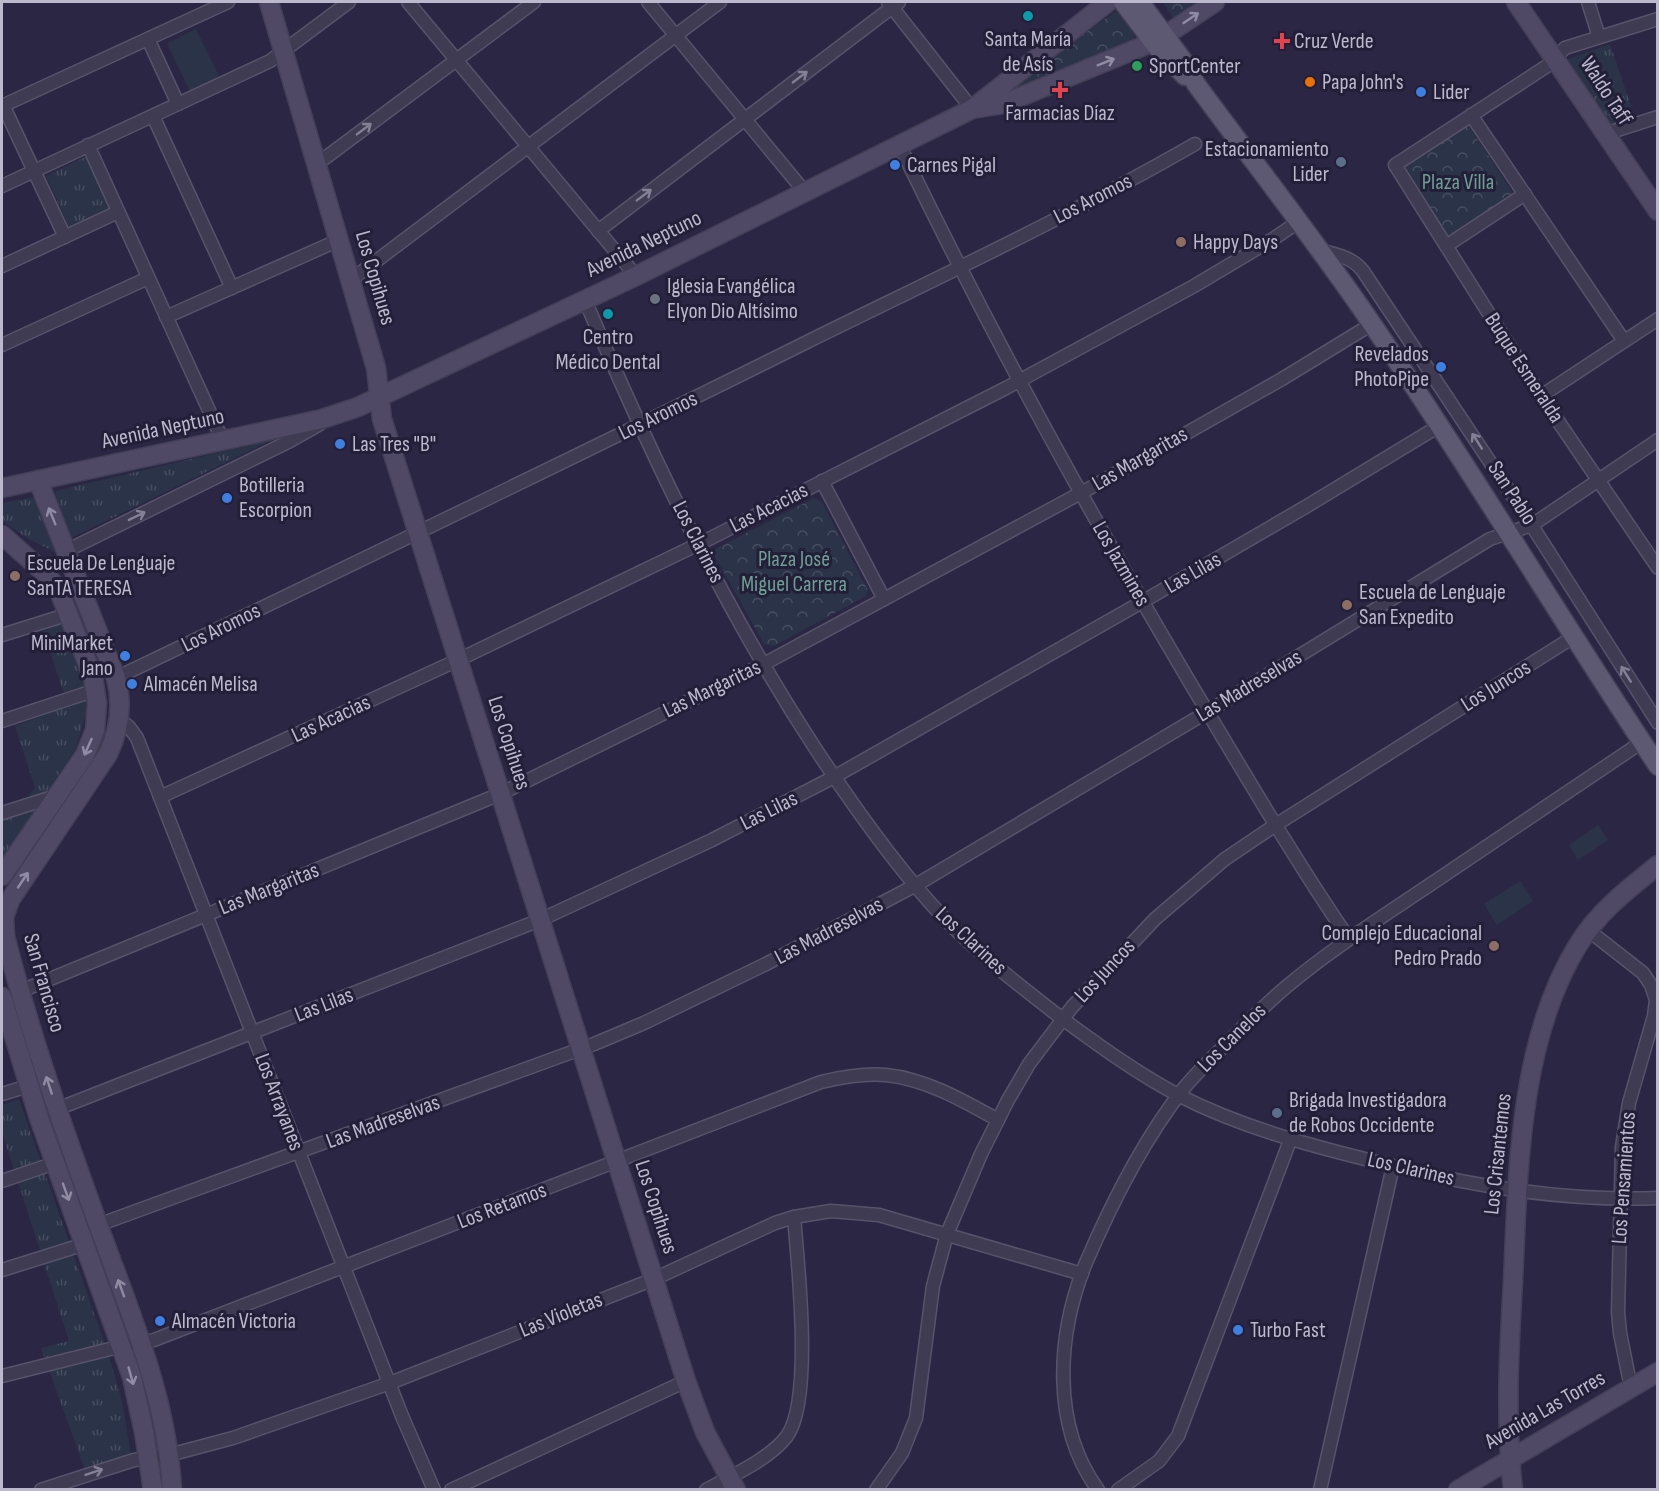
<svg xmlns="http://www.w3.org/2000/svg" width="1659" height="1491" viewBox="0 0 1659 1491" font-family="'Sofia Sans Condensed',sans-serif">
  <defs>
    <pattern id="grass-tufts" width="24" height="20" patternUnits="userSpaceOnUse" patternTransform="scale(1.5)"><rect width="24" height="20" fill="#2a3347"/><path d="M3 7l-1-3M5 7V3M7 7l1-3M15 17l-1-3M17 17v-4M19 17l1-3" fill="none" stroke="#474e60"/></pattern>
    <pattern id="forest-crowns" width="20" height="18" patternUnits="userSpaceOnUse" patternTransform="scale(1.5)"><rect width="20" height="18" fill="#2a3347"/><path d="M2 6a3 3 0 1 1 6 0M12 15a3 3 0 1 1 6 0" fill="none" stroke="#474e60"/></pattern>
  </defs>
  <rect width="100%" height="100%" fill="#2b2644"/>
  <g fill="url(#grass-tufts)">
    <path d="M 1610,44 L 1636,120 L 1611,129 L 1565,60 Z"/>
    <path d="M 87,156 L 112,210 L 70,229 L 46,176 Z"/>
    <path d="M 272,440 L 69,539 L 55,491 Z"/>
    <path d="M 36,497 L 61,555 L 27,538 L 2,521 L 2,503 Z"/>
    <path d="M 61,624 L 86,678 L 88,707 L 76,748 L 2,859 L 2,818 L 15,813 L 35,788 L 15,726 L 68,706 L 43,631 Z"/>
    <path d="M 19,1099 L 112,1365 L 123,1406 L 131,1456 L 85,1470 L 41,1348 L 69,1341 L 2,1132 L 2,1105 Z"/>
  </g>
  <g fill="url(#forest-crowns)">
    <path d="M 1163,2 L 1200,2 L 1174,20 Z"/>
    <path d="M 1115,12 L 1120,14 L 1135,34 L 1134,38 L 984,108 L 982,106 Z"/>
    <path d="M 1468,125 L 1513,193 L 1447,239 L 1403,167 Z"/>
    <path d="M 814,498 L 822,502 L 868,590 L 866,596 L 774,646 L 764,644 L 713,553 L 717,548 Z"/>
  </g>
  <g fill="#2a3347">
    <path d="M 196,29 L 220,78 L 190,92 L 167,43 Z"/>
    <path d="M 1598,825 L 1608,840 L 1578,860 L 1569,845 Z"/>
    <path d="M 1520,881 L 1533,901 L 1497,925 L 1484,904 Z"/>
  </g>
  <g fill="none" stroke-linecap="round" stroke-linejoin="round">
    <defs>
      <g id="street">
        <path d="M 408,2 L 636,276"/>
        <path d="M 648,2 L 804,191"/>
        <path d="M 888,2 L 972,109"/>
        <path d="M 1588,2 L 1599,37"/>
        <path d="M 1658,19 L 1565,48 L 1547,66 L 1395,165 L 1541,396 L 1658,568"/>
        <path d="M 148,39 L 178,104"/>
        <path d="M 3,105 L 65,237"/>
        <path d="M 2,106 L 228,2"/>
        <path d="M 1471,115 L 1624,341"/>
        <path d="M 153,116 L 232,288"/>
        <path d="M 1605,134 L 1658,117"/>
        <path d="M 899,144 C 988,329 1087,509 1192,686 C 1243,771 1293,857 1349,939"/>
        <path d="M 88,145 L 223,441"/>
        <path d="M 317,164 L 534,2"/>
        <path d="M 2,186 L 270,61 L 349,2"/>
        <path d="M 598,231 L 899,2"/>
        <path d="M 1446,246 L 1525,194"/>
        <path d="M 1320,250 C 1337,255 1352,257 1363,271 L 1520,507 L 1658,723"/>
        <path d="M 2,266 L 118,212"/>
        <path d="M 351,280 L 720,2"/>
        <path d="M 585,300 C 651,456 724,609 817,751 C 854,807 898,870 945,919 C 980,955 1020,986 1060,1017 C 1098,1045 1138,1074 1180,1096 C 1241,1127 1308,1145 1373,1161 C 1466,1185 1562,1202 1658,1198"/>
        <path d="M 166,317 L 339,240"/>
        <path d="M 2,345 L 148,278"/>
        <path d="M 1541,396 L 1658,319"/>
        <path d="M 822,481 L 884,599"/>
        <path d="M 66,551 L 290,441 L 320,424"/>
        <path d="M 2,635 L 69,614"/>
        <path d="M 116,678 C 347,567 578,456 807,342 C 937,278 1070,216 1195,144"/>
        <path d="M 120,720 L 129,727 L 137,738 L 402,1416 L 434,1490"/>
        <path d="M 2,721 L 96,690"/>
        <path d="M 160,797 L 458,660 L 707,540 L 1006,388 L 1194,286 L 1273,239 L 1298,222"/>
        <path d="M 2,813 L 56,796"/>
        <path d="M 1588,930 L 1643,973 L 1651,985 L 1656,1000 L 1654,1016 L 1629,1103 L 1622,1147 L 1618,1312 L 1620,1333 L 1631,1388"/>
        <path d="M 21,991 L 500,794 L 762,665 L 1090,488 L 1282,379 L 1372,324"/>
        <path d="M 2,1094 L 28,1086"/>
        <path d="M 57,1109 L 540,920 L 712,840 L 834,777 L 1142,602 L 1307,506 L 1439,426"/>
        <path d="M 2,1181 L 55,1163"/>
        <path d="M 98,1225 L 594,1044 L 644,1023 L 766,964 L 916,885 L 1207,712 L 1490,539 L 1532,525 L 1658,440"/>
        <path d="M 2,1270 L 85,1244"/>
        <path d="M 2,1376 L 122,1346 L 154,1340 L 821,1082 C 842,1077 864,1073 886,1075 C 926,1079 964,1101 998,1120"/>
        <path d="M 41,1490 L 134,1460 L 169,1455 L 233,1438 L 390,1383 L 654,1279 L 775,1223 L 794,1217 L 831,1211 L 879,1215 L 1082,1274"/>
        <path d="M 451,1490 L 686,1381"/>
        <path d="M 706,1490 C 731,1476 770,1459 787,1436 C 813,1399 798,1265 794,1217"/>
        <path d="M 876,1490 L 902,1453 L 916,1418 L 933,1286 L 947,1234 L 981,1154 L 1008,1100 L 1029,1064 L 1072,1007 L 1155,919 L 1225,859 L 1274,826 L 1575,636"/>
        <path d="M 1098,1490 C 1051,1425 1057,1336 1085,1265 C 1111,1204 1143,1140 1184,1088 C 1198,1071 1215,1055 1230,1040 C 1248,1022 1266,1004 1286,987 C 1331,949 1382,917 1431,884 C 1501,837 1572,789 1642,742"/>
        <path d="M 1118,1490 L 1159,1461 L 1178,1436 L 1291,1138"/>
        <path d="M 1320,1490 L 1393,1166"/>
      </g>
      <g id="secondary">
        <path d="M 269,2 L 376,368 L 382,419 L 686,1381 L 705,1432 L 736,1490"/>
        <path d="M 1516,2 L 1658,211"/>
        <path d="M 972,109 L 1003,104 L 1141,47 L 1166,35 L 1215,2"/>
        <path d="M 38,480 L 116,678 C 123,705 120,729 108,754 L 10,900 L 4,917 L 5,936 C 30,1034 64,1131 99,1227 C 130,1313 167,1397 172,1490"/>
        <path d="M 2,488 L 322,419 L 358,407 L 636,276 L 972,109 L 1108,2"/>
        <path d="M 2,535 L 46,574 L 59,591 L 93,677 L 97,703 L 95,730 L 85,755 L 2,876"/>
        <path d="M 2,997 L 39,1118 L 132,1377 L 144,1432 L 153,1490"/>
        <path d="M 1458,1490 L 1658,1372"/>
        <path d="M 1513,1490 C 1505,1421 1509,1350 1513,1281 C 1518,1172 1519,1040 1578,945 C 1598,912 1628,889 1658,865"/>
      </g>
      <g id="primary">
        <path d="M 1123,2 L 1160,51 L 1185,76"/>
        <path d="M 1140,2 L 1182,59 L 1196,84 C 1254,163 1315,240 1370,321 C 1470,467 1560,619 1658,766"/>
      </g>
    </defs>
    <use href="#street" stroke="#57536b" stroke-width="15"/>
    <use href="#secondary" stroke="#433f57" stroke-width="21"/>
    <use href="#primary" stroke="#433f57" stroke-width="21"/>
    <use href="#street" stroke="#3f3b53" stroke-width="12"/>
    <use href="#secondary" stroke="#4f4966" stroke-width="18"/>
    <use href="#primary" stroke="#5d5973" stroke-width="18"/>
  </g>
  <defs><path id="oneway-shaft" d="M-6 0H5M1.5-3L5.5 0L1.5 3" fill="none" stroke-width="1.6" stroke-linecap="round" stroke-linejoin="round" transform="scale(1.5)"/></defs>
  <g stroke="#908ca4">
    <use href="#oneway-shaft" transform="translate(1191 18) rotate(-34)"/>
    <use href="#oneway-shaft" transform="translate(1106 62) rotate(-22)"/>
    <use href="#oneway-shaft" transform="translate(52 516) rotate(-112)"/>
    <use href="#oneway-shaft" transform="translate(88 747) rotate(114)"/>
    <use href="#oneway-shaft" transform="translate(23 880) rotate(-56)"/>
    <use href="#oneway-shaft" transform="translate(49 1085) rotate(-108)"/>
    <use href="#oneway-shaft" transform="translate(66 1192) rotate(70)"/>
    <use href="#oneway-shaft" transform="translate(121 1288) rotate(-110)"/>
    <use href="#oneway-shaft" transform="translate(131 1376) rotate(74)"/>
  </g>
  <g stroke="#848096">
    <use href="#oneway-shaft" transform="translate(800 77) rotate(-37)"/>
    <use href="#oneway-shaft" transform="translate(364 129) rotate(-37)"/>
    <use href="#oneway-shaft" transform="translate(644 195) rotate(-37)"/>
    <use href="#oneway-shaft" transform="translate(1477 441) rotate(-123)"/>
    <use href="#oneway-shaft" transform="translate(137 516) rotate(-26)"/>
    <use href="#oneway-shaft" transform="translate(1626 674) rotate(-122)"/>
    <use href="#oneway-shaft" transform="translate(94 1472) rotate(-18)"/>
  </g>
  <g fill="#0f9aa8" stroke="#231f39" stroke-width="2">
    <circle cx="1028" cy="16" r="6"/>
    <circle cx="608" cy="314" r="6"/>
  </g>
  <g fill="#e0444e" stroke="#231f39" stroke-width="2">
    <path d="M1279 32h6v6h6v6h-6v6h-6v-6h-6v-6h6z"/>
    <path d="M1057 81h6v6h6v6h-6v6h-6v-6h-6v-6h6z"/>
  </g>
  <circle fill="#2e9e5b" stroke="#231f39" stroke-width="2" cx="1137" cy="66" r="6"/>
  <circle fill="#e8710a" stroke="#231f39" stroke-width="2" cx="1310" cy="82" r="6"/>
  <g fill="#3f7fe0" stroke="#231f39" stroke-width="2">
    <circle cx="1421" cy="92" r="6"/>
    <circle cx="895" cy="165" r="6"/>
    <circle cx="1441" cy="367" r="6"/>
    <circle cx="340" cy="444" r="6"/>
    <circle cx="227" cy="498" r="6"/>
    <circle cx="125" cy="656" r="6"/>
    <circle cx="132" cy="684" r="6"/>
    <circle cx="160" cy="1321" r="6"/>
    <circle cx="1238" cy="1330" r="6"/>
  </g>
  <g fill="#5c6f8a" stroke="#231f39" stroke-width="2">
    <circle cx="1341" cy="162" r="6"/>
    <circle cx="1277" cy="1113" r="6"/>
  </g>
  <g fill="#8d6e63" stroke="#231f39" stroke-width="2">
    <circle cx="1181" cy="242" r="6"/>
    <circle cx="15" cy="576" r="6"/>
    <circle cx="1347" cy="605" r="6"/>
    <circle cx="1494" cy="946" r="6"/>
  </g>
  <circle fill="#6b7280" stroke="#231f39" stroke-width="2" cx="655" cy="299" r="6"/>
  <g text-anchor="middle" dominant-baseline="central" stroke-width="6" stroke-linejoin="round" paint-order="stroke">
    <g font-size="22" fill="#bcb8cd" stroke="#231f39" text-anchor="start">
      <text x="1028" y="39" text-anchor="middle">Santa María<tspan x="1028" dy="25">de Asís</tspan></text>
      <text x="1294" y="41">Cruz Verde</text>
      <text x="1149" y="66">SportCenter</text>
      <text x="1322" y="82">Papa John's</text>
      <text x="1433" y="92">Lider</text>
      <text x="1060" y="113" text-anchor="middle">Farmacias Díaz</text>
      <text x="1329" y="149" text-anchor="end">Estacionamiento<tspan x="1329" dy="25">Lider</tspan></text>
      <text x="907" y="165">Carnes Pigal</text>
      <text x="1193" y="242">Happy Days</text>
      <text x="667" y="286">Iglesia Evangélica<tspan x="667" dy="25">Elyon Dio Altísimo</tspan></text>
      <text x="608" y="337" text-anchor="middle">Centro<tspan x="608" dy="25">Médico Dental</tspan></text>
      <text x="1429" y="354" text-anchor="end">Revelados<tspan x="1429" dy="25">PhotoPipe</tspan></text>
      <text x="352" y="444">Las Tres "B"</text>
      <text x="239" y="485">Botilleria<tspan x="239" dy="25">Escorpion</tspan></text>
      <text x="27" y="563">Escuela De Lenguaje<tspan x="27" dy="25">SanTA TERESA</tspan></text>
      <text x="1359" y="592">Escuela de Lenguaje<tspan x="1359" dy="25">San Expedito</tspan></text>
      <text x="113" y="643" text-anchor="end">MiniMarket<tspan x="113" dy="25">Jano</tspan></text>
      <text x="144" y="684">Almacén Melisa</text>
      <text x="1482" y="933" text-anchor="end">Complejo Educacional<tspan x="1482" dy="25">Pedro Prado</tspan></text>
      <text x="1289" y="1100">Brigada Investigadora<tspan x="1289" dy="25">de Robos Occidente</tspan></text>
      <text x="172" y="1321">Almacén Victoria</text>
      <text x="1250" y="1330">Turbo Fast</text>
    </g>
    <g font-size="22" fill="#bcb8cd" stroke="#231f39">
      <text transform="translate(1606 91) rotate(57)">Waldo Taff</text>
      <text transform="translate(1093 199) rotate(-27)">Los Aromos</text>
      <text transform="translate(644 244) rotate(-26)">Avenida Neptuno</text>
      <text transform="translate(375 278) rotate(74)">Los Copihues</text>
      <text transform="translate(1524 368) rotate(57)">Buque Esmeralda</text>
      <text transform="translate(658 416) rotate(-26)">Los Aromos</text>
      <text transform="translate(163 429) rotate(-12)">Avenida Neptuno</text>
      <text transform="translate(1140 459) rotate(-30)">Las Margaritas</text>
      <text transform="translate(1512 493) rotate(57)">San Pablo</text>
      <text transform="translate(769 508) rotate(-27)">Las Acacias</text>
      <text transform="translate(698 542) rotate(63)">Los Clarines</text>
      <text transform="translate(1121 564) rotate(60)">Los Jazmines</text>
      <text transform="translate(1193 573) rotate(-30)">Las Lilas</text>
      <text transform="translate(221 628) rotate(-26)">Los Aromos</text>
      <text transform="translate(1249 686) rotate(-31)">Las Madreselvas</text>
      <text transform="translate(1496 686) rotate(-32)">Los Juncos</text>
      <text transform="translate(712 689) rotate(-26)">Las Margaritas</text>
      <text transform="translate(331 719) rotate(-25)">Las Acacias</text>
      <text transform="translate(509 743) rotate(72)">Los Copihues</text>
      <text transform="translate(769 811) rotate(-27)">Las Lilas</text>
      <text transform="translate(269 889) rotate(-22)">Las Margaritas</text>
      <text transform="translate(829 931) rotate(-28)">Las Madreselvas</text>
      <text transform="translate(971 941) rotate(43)">Los Clarines</text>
      <text transform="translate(1105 971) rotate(-47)">Los Juncos</text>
      <text transform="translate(44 983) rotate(74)">San Francisco</text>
      <text transform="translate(324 1005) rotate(-21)">Las Lilas</text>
      <text transform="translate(1232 1038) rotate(-45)">Los Canelos</text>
      <text transform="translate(279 1102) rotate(69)">Los Arrayanes</text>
      <text transform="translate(383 1122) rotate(-20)">Las Madreselvas</text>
      <text transform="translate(1498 1154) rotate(-84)">Los Crisantemos</text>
      <text transform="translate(1411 1169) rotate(13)">Los Clarines</text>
      <text transform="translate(1624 1178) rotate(-86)">Los Pensamientos</text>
      <text transform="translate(502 1206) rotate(-21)">Los Retamos</text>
      <text transform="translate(656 1207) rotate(72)">Los Copihues</text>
      <text transform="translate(561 1315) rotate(-22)">Las Violetas</text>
      <text transform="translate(1545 1410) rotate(-30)">Avenida Las Torres</text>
    </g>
    <g font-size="22" fill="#6f9e95" stroke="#231f39">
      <text x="1458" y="182">Plaza Villa</text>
      <text x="794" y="559">Plaza José<tspan x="794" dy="25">Miguel Carrera</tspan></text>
    </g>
  </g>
  <rect width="1659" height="1491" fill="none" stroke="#bcb8cd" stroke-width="6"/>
</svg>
